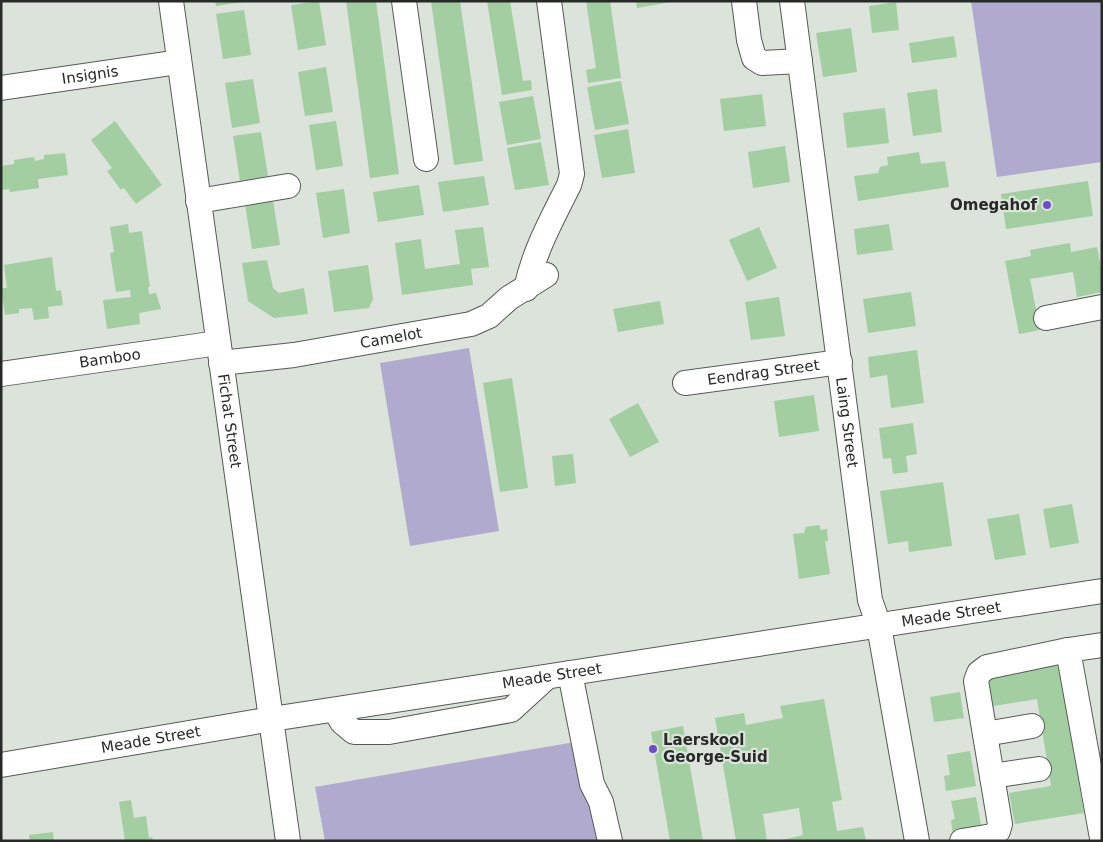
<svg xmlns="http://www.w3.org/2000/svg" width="1103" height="842" viewBox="0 0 1103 842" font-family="'DejaVu Sans',sans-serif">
  <rect width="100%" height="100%" fill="#dbe3db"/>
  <g fill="#b0aacf">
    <path d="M 971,1 L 1102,1 L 1102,162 L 997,177 Z"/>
    <path d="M 469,348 L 499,531 L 410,546 L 380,363 Z"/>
    <path d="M 581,741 L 599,841 L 325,841 L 315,787 Z"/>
  </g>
  <g fill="#a2cea1">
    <path d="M 215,1 L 242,1 L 243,2 L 216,6 Z"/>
    <path d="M 319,1 L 326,45 L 298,50 L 291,5 Z"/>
    <path d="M 346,1 L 376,1 L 399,174 L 370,178 Z"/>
    <path d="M 431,1 L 460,1 L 483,161 L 454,165 Z"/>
    <path d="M 487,1 L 510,1 L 523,81 L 531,80 L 532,90 L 502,95 Z"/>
    <path d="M 586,1 L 610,1 L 621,78 L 588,83 L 586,70 L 596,68 Z"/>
    <path d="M 636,1 L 671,1 L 671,2 L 637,8 Z"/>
    <path d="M 896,2 L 899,30 L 872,33 L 869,6 Z"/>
    <path d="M 244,10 L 251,55 L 223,59 L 216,14 Z"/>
    <path d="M 851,28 L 857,72 L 823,77 L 816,33 Z"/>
    <path d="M 954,36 L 957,57 L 912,63 L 909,43 Z"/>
    <path d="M 326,67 L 333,112 L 305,116 L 298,72 Z"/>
    <path d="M 253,79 L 260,123 L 232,128 L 225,83 Z"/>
    <path d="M 621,81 L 629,124 L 595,130 L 587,87 Z"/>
    <path d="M 937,89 L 942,132 L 913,136 L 907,93 Z"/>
    <path d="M 762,94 L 766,126 L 724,131 L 720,99 Z"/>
    <path d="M 533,96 L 541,139 L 507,145 L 499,102 Z"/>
    <path d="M 885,108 L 889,143 L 847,148 L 843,113 Z"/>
    <path d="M 115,121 L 162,185 L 136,204 L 124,188 L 121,190 L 107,171 L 112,168 L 91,140 Z"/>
    <path d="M 336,121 L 343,166 L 316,170 L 309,125 Z"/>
    <path d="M 628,129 L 635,173 L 602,178 L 594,135 Z"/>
    <path d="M 261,132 L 268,177 L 240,181 L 233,136 Z"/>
    <path d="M 541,142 L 549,185 L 515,190 L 507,148 Z"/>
    <path d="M 785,146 L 790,182 L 753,188 L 748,152 Z"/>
    <path d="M 919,152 L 921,164 L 945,161 L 949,187 L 858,201 L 854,176 L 878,173 L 880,167 L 888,165 L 887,157 Z"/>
    <path d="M 65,153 L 68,175 L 38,179 L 39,188 L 10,192 L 9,189 L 1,190 L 1,166 L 14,164 L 14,160 L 34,157 L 35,161 L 44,159 L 44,155 Z"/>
    <path d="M 484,176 L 489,205 L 443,212 L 438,182 Z"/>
    <path d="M 1088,181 L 1093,216 L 1006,229 L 1001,194 Z"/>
    <path d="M 419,185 L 424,215 L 378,222 L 373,192 Z"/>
    <path d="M 344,189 L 350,233 L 323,238 L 316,193 Z"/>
    <path d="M 273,200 L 280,245 L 252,249 L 245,204 Z"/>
    <path d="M 128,224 L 129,233 L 142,231 L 150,287 L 148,287 L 149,294 L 156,293 L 161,309 L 139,313 L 140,324 L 107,329 L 103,300 L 131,297 L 130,290 L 116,292 L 110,253 L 114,252 L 110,227 Z"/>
    <path d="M 889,224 L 893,250 L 857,255 L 854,229 Z"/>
    <path d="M 483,227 L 489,267 L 471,269 L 473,285 L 402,295 L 395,243 L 421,239 L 425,269 L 460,264 L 455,230 Z"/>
    <path d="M 759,227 L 777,268 L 747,281 L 729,240 Z"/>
    <path d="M 1070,243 L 1071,252 L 1097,247 L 1102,273 L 1102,292 L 1077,297 L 1073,272 L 1030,279 L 1040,330 L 1019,334 L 1005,261 L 1031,256 L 1030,250 Z"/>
    <path d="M 52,257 L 56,291 L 61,290 L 63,305 L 48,307 L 49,318 L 34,320 L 32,308 L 19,309 L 19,313 L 5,315 L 1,288 L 7,288 L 4,265 Z"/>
    <path d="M 267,260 L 273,288 L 279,293 L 304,288 L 308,314 L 274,318 L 248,301 L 242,263 Z"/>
    <path d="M 368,265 L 373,299 L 369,308 L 334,312 L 328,271 Z"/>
    <path d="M 911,292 L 916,326 L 868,333 L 863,299 Z"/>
    <path d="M 779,297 L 785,336 L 751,340 L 745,302 Z"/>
    <path d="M 660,301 L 664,324 L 618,332 L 613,309 Z"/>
    <path d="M 917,350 L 924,403 L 891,408 L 887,375 L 870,378 L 868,357 Z"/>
    <path d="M 512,378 L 528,488 L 500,492 L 483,383 Z"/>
    <path d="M 814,395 L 819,431 L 779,437 L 774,401 Z"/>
    <path d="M 638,403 L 659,442 L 630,457 L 609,419 Z"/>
    <path d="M 913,423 L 917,454 L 906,456 L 908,472 L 893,474 L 891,458 L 883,459 L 879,428 Z"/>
    <path d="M 573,454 L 576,483 L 555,486 L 552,456 Z"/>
    <path d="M 943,482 L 952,546 L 909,552 L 908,541 L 888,544 L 880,491 Z"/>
    <path d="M 1072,504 L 1079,543 L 1050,548 L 1043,509 Z"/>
    <path d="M 1019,514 L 1026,555 L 995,560 L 987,519 Z"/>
    <path d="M 819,525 L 821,530 L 827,529 L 828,541 L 825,541 L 830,574 L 799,579 L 793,534 L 804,533 L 806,527 Z"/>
    <path d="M 1058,661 L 1084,813 L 1015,824 L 1009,793 L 1051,786 L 1037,699 L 988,707 L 983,674 Z"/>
    <path d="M 960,692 L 964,718 L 934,722 L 930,697 Z"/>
    <path d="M 824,699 L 842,800 L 832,802 L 837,831 L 863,827 L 866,841 L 778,841 L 803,835 L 799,808 L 763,814 L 767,841 L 736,841 L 715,718 L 744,713 L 746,725 L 783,718 L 780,706 Z"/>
    <path d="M 683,726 L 703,841 L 670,841 L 651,732 Z"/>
    <path d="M 970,751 L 976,786 L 946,791 L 944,776 L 950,775 L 947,755 Z"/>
    <path d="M 976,797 L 981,825 L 972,827 L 973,831 L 953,835 L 951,820 L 955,819 L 951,801 Z"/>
    <path d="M 131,800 L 134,818 L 146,816 L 149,838 L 152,837 L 153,841 L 125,841 L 119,802 Z"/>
    <path d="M 53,832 L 54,841 L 30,841 L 29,835 Z"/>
  </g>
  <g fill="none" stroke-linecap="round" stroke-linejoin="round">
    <defs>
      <g id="minor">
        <path id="s1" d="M 171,1 L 288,841"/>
        <path d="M 404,1 L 426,159"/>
        <path d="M 744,1 L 749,40 L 754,58 L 762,63 L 800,61"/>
        <path id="s2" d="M 792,1 L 870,600 L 879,626 L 917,841"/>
        <path id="s3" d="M 1,88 L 179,62"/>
        <path d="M 198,201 L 288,186"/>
        <path d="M 526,289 C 534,251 552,219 569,185 L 572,174 L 549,1"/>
        <path d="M 1046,318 L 1102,307"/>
        <path id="s4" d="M 221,363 L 294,355 L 471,324 L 489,316 L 509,298 L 546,275"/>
        <path id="s5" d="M 1,374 L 218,343"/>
        <path id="s6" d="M 685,383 L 840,362"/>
        <path d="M 1102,645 L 1068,650 L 1102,838"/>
        <path d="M 570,673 L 592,784 L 601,802 L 610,841"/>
        <path d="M 335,710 L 342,722 L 354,732 L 389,732 L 511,710 L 547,677"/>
        <path d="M 985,734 L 1032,726"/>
        <path id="s7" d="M 1,765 L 272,719 L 1102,591"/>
        <path d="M 992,776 L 1039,769"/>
        <path d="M 962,841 L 992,836 L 998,831 L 1000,824 L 976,681 L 979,673 L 987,667 L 1068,650"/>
      </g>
    </defs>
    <use href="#minor" stroke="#545b54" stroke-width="26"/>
    <use href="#minor" stroke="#fff" stroke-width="24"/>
  </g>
  <g fill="#6f4dc6" stroke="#dbe3db" stroke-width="2">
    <circle cx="1047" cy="205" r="5"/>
    <circle cx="653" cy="749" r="5"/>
  </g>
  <g text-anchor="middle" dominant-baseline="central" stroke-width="4.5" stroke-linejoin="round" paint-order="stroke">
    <g font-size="15" fill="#272a27" stroke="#dbe3db">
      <text stroke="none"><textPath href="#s3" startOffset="90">Insignis</textPath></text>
      <text stroke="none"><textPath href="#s4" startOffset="172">Camelot</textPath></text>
      <text stroke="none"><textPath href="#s5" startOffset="110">Bamboo</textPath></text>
      <text stroke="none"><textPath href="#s6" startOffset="79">Eendrag Street</textPath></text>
      <text stroke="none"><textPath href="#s1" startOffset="424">Fichat Street</textPath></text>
      <text stroke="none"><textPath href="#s2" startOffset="425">Laing Street</textPath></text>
      <text stroke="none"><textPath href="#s7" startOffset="962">Meade Street</textPath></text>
      <text stroke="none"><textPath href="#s7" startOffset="558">Meade Street</textPath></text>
      <text stroke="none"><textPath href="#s7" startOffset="152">Meade Street</textPath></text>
    </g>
    <g font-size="15" font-weight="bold" fill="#272a27" stroke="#dbe3db" text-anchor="end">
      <text x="1037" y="205">Omegahof</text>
      <text x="663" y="740" text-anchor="start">Laerskool<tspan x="663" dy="17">George-Suid</tspan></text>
    </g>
  </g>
  <rect width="1103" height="842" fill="none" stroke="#272a27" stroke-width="5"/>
</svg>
